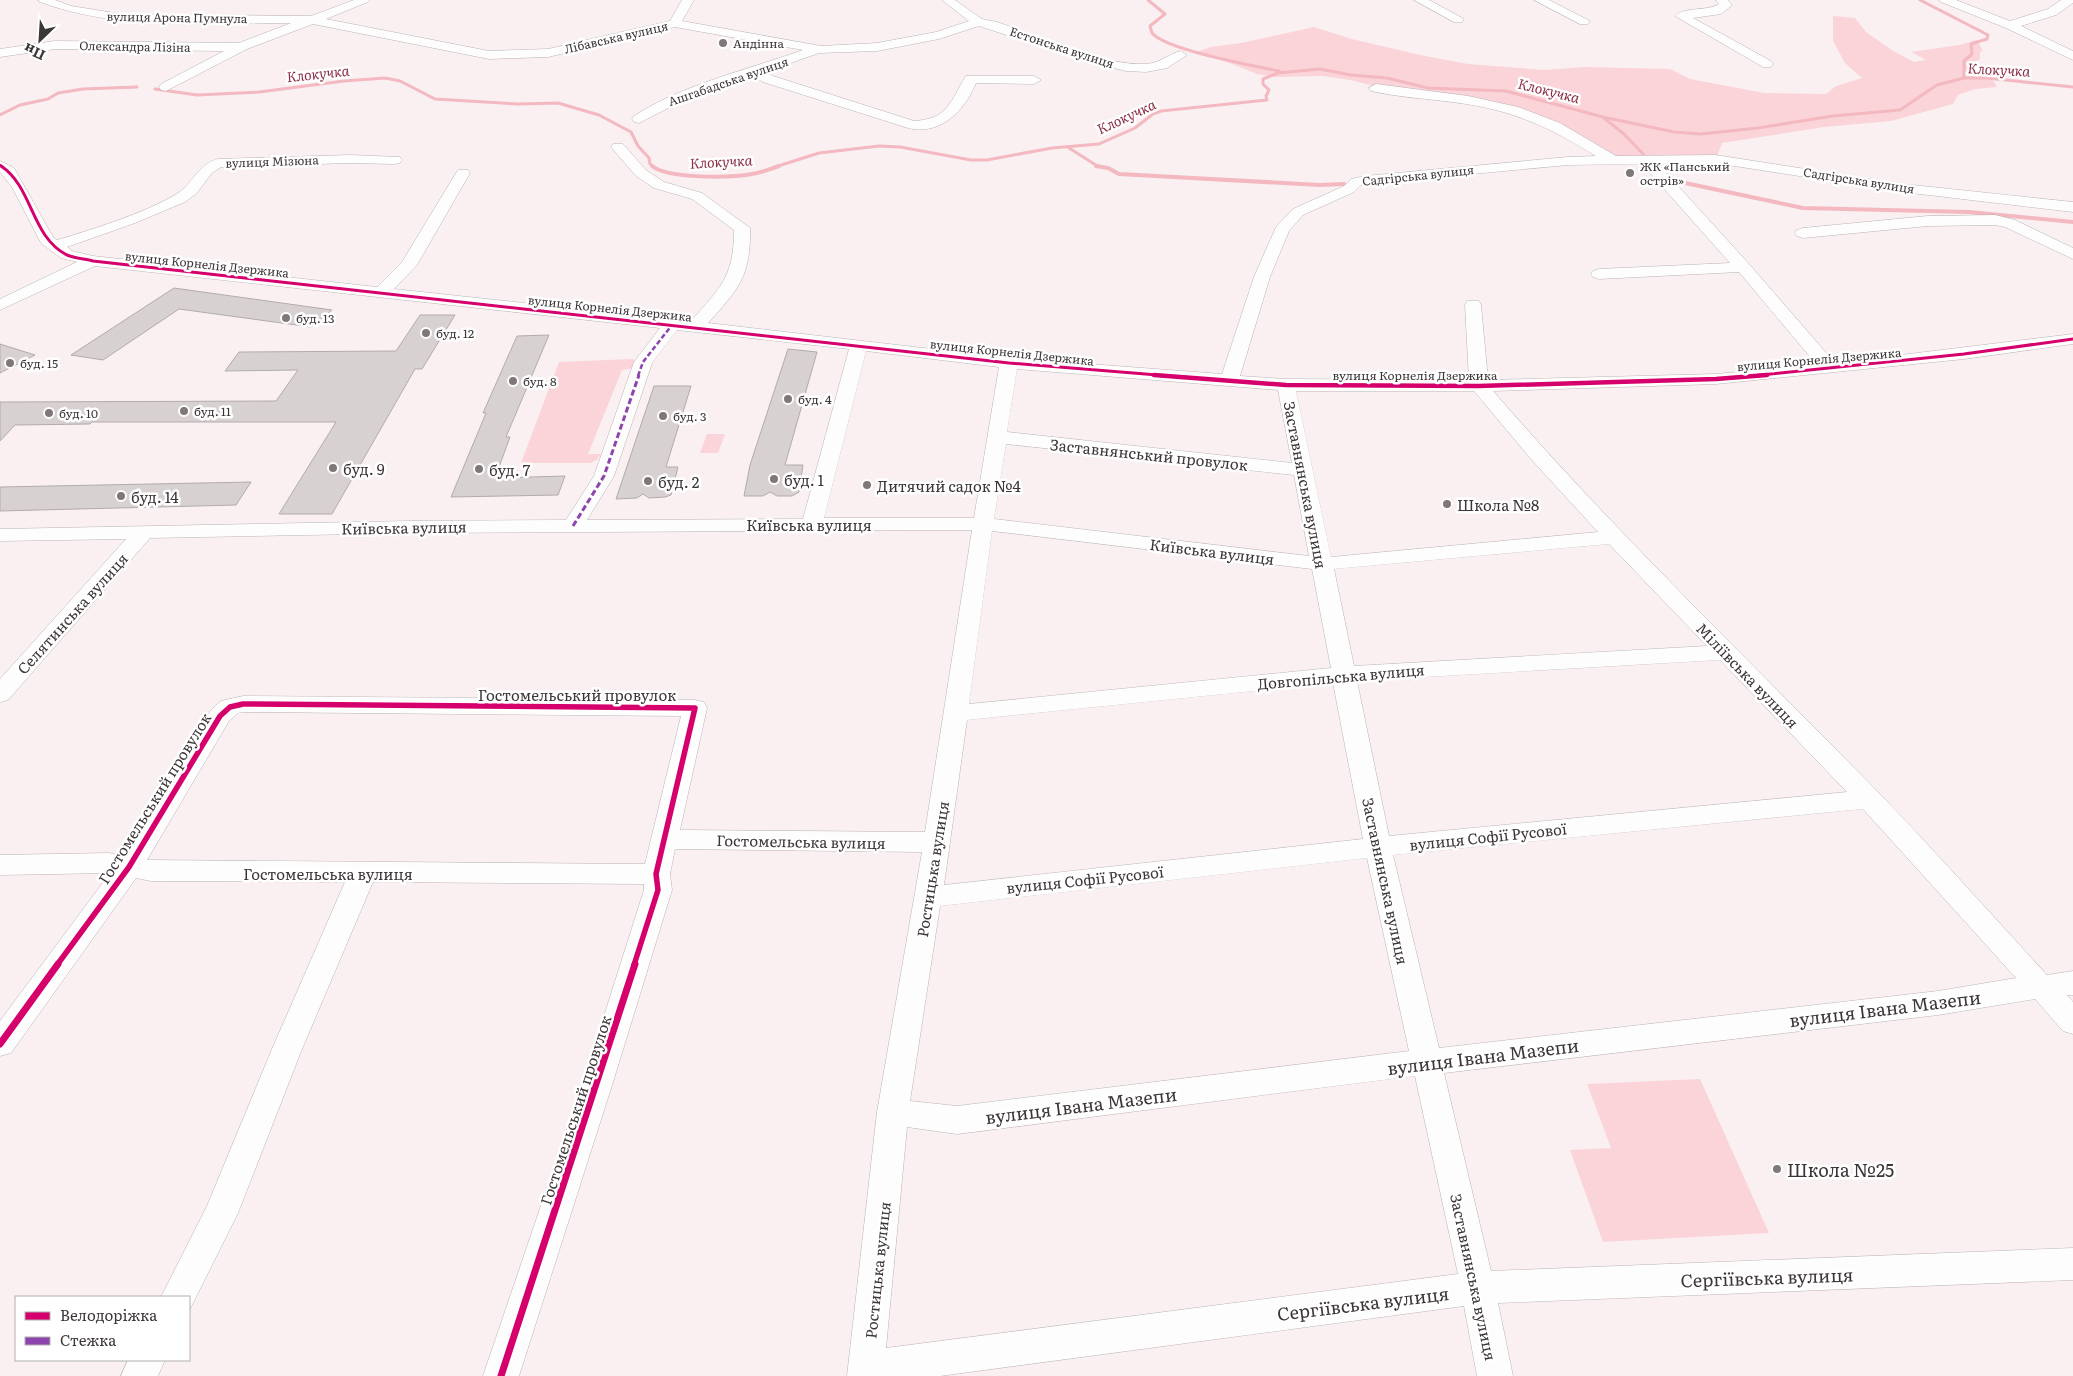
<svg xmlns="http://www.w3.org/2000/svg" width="2073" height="1376" viewBox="0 0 2073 1376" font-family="Literata,serif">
  <rect width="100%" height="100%" fill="#faf0f2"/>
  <g fill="#fbd4d9">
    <path d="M 1833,16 L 1855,18 L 1866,32 L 1893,51 L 1914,62 L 1926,60 L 1911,52 L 1959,45 L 1977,40 L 1983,51 L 1980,52 L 1980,59 L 1974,63 L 1974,67 L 1991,77 L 1997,87 L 1975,89 L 1958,95 L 1953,104 L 1891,121 L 1824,127 L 1722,143 L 1716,159 L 1611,160 L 1519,113 L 1374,86 L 1350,80 L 1323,76 L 1277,77 L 1257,74 L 1222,60 L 1193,53 L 1211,47 L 1241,43 L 1314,27 L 1352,39 L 1420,55 L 1468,64 L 1544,70 L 1584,67 L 1670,69 L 1690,79 L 1764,93 L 1826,94 L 1836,86 L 1862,78 L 1845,63 L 1833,41 Z"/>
    <path d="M 632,359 L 637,361 L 635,368 L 622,370 L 588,454 L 601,454 L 597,460 L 590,463 L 521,463 L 559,362 Z"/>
    <path d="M 707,434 L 725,434 L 718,453 L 700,453 Z"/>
    <path d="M 1700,1079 L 1769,1233 L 1603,1242 L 1570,1150 L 1611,1148 L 1587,1084 Z"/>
  </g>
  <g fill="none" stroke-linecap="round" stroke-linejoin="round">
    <g stroke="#f3b8c0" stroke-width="3">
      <path d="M 1148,0 L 1165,14 L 1150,26 C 1150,27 1152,32 1152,33 C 1166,50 1255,66 1279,71"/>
      <path d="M 1920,0 L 1988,35 L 1987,39 L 1971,44 L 1972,54 L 1964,61 L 1964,78"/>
      <path d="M 155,89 L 197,95 L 259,92 L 344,81 L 385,78 L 400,81 L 435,99 L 518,104 L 558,103 L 599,115 L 631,132 L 638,146 L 649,158 L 650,164 L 654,167"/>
      <path d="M 0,115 L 20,105 L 48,99 L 58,93 L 83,89 L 137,87"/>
      <path d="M 1604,118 L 1624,134 L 1644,155"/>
      <path d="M 1069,148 L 1099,167"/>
      <path d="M 775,167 L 819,153 L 879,146 L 900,147 L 971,160 L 987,160 L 1052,148 L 1099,144 L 1135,128 L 1153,114 L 1161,111 L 1267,100 L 1266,96 L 1269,90 L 1263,84 L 1263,79 L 1278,73 L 1320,69 L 1351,75 L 1387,78 L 1428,88 L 1506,91 L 1603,117 L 1674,132 L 1701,134 L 1758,128 L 1833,116 L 1900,110 L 1937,85 L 1964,78 L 1987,78 L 2073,87"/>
    </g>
    <g stroke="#f3b8c0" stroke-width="4">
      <path d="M 652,166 C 668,179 731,178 752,174 C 761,173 770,169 779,166"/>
      <path d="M 1096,166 L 1108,168 L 1119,174 L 1320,185 L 1344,184"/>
      <path d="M 1668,177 L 1671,180 L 1803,208 L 1969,212 L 2073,222"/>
    </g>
  </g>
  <g fill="#d8d1d2" stroke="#b2abac">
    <path d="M 174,288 L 332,310 L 311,327 L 179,309 L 103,360 L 71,355 Z"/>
    <path d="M 420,315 L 455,315 L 422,369 L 415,369 L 332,514 L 279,514 L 336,422 L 92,422 L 90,424 L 15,425 L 0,441 L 0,402 L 276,401 L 298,370 L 225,371 L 239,352 L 396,351 Z"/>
    <path d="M 549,335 L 506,437 L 510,437 L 495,478 L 565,476 L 558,495 L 451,497 L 486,413 L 483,413 L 517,336 Z"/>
    <path d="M 0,344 L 35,355 L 0,373 Z"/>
    <path d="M 788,349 L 817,352 L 785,465 L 803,465 L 799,492 L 792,496 L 777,496 L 770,492 L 763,496 L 744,496 L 750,465 Z"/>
    <path d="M 654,386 L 691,386 L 666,467 L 678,467 L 671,495 L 665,497 L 649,498 L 643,494 L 637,498 L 616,499 Z"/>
    <path d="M 251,482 L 236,505 L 0,511 L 0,487 Z"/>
  </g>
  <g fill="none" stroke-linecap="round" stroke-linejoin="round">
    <defs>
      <g id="minor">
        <path d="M 38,0 L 55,0 L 71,6 L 121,14 L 311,16 L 354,0 L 370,0 L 368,2 L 326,19 L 489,51 L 548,49 L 670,21 L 682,0 L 694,0 L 682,21 L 821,46 L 877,43 L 936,32 L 969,21 L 942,0 L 955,0 L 982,19 L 997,22 C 1037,36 1105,66 1145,64 C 1159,64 1168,54 1181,51 L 1187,55 L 1167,68 L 1146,72 L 1126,71 L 1086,61 L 979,26 L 939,39 L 877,51 L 819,53 L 765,72 L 773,76 L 914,121 C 949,119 950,101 966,76 L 1034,76 L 1041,80 L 1034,84 L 976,83 C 965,110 941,136 908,128 L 763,82 L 753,76 L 684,100 L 639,123 L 634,122 L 632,119 L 634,116 C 681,85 750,69 803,50 L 675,27 L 548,57 L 489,59 L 313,24 L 247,49 L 166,91 L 161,90 L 159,87 L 161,84 L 224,51 L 55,49 L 0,57 L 0,49 L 55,41 L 239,43 L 291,23 C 209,23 118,31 40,2 Z"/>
        <path d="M 1414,0 L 1429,0 L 1464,19 L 1462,22 L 1454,22 Z"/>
        <path d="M 1534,0 L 1549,0 L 1590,21 L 1588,24 L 1580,24 Z"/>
        <path d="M 1716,0 L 1728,0 L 1732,5 L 1721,14 L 1693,18 L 1771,61 L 1773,64 L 1771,67 L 1763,67 L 1675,16 C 1685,6 1707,12 1719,4 Z"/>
        <path d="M 1939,0 L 1956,0 L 2010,21 L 2048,9 L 2061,0 L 2073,0 L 2073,3 L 2056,15 L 2021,26 L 2073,51 L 2073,60 L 2006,28 L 1941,2 Z"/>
        <path d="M 1376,84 L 1468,96 L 1518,107 L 1560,123 L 1616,156 L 1715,155 L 1903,184 L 2073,202 L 2073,212 L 1903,192 L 1715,163 L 1658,164 L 1749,264 L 1835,363 L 2073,334 L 2073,344 L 1964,359 L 1716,384 L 1493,391 C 1614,531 1748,659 1877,791 C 1935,851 1990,913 2047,975 L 2073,971 L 2073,995 L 2067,995 L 2073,1002 L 2073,1034 L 2063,1031 L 2035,999 L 1938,1015 L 1444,1073 L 1491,1271 L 2073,1248 L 2073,1280 L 1498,1303 L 1513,1376 L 1477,1376 L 1464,1306 L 940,1376 L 847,1376 L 877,1112 L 922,852 L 675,849 L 670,874 L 672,890 L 614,1079 L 519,1376 L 483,1376 L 584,1079 L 644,890 L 644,884 L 373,882 L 302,1049 L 238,1213 L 190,1309 L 189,1309 L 189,1297 L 161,1297 L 207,1206 L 272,1049 L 345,882 L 151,881 L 136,878 L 11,1053 L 0,1056 L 0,1021 L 110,873 L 0,875 L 0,855 L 109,853 L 122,856 L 211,710 L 221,701 L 243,696 L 695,700 L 704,702 L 707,708 L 680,830 L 925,832 L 972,530 L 409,533 L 150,538 L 8,700 L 0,702 L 0,679 L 126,539 L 0,541 L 0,529 L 409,521 L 566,520 L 594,476 L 634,362 L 660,328 L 95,266 L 0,310 L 0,299 L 77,262 L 61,258 L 41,243 L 12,187 L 0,172 L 0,161 L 14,168 L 53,237 L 57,240 C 94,229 142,214 175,195 C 193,185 197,164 218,159 L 350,155 L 400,157 L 402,160 L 400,163 L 395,164 L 350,163 L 221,167 L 212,173 L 196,194 L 185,202 L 135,223 L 67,247 L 72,251 L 93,256 L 377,287 L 402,262 L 456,173 L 458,170 L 468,170 L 470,173 L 417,265 L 394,289 L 691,321 C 720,288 734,277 734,230 L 692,199 L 654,188 L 636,176 L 611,147 L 613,144 L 623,144 L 646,170 L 664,182 L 702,193 L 750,228 C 751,276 739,289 708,323 L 1009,358 L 1222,374 L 1254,277 L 1276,227 L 1293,209 L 1344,186 L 1351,179 L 1365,176 L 1568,157 L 1596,156 C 1552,129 1518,112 1466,104 C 1435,99 1402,98 1371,91 L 1369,88 ZM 1642,164 L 1730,263 L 1599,269 L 1593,271 L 1591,274 L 1593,277 L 1599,279 L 1739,272 L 1817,365 L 1716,374 L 1488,380 L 1481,305 L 1479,301 L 1467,301 L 1465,305 L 1469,380 L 1286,379 L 1240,376 L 1270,277 L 1289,231 L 1303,215 L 1354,192 L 1361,185 L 1365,184 L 1568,165 ZM 677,330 L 849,349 L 803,519 L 587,520 L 614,476 L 652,363 ZM 866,351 L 999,367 L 974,518 L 824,518 ZM 1017,369 L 1278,390 L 1292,463 L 1007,432 ZM 1296,391 L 1474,391 L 1531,459 L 1598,532 L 1331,557 ZM 1006,444 L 1294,475 L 1309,556 L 994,519 ZM 992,531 L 1312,569 L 1331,668 L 969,704 ZM 1609,544 L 1707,646 L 1354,666 L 1334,569 ZM 1720,660 L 1847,792 L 1389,836 L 1357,681 ZM 1333,683 L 1363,839 L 944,885 L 967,720 ZM 243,712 L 681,716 L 645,864 L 147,860 L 229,721 L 238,713 ZM 1863,809 L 2016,978 L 1938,991 L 1439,1048 L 1393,855 ZM 1367,858 L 1409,1051 L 957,1106 L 910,1101 L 940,906 ZM 1415,1076 L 1458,1274 L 886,1348 L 907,1127 L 957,1134 Z"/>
        <path d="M 1995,215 L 2015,220 L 2073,248 L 2073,259 L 2005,227 L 1995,225 L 1928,226 L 1803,238 L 1797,236 L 1795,233 L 1797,230 L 1803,228 L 1928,216 Z"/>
        <path d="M 128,1360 L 165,1360 L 158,1376 L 121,1376 Z"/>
      </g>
    </defs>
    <use href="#minor" stroke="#bab3b4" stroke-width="1"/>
    <use href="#minor" fill="#fefdfd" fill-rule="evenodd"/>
    <path stroke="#8e44ad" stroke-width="2.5" stroke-dasharray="5 2.5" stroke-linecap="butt" d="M 638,376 L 643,362 L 672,325"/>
    <path stroke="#8e44ad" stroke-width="3" stroke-dasharray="6 3" stroke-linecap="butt" d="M 573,526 L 604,476 L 639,375"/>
    <defs>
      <path id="cycleway-far4" d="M 0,165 L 3,167"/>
      <g id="cycleway-far3">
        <path d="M 1,166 C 33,187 31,237 67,255 C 74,258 85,259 93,261 L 1009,363 L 1170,376"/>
        <path d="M 1752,376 L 1964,354 L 2073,339"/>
      </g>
      <path id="cycleway-far2" d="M 1154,375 L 1286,385 L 1479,386 L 1716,379 L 1767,375"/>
      <path id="cycleway-far1" d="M 57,965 L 129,867 L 220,716 L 230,707 L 243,704 L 695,708 L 656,874 L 658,890 L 634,965"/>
      <g id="cycleway">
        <path d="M 0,1044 L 58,964"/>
        <path d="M 501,1376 L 635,964"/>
      </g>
    </defs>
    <use href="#cycleway-far4" stroke="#fff" stroke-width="4.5"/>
    <use href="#cycleway-far3" stroke="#fff" stroke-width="5"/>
    <use href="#cycleway-far2" stroke="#fff" stroke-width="7"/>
    <use href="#cycleway-far1" stroke="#fff" stroke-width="9"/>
    <use href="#cycleway" stroke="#fff" stroke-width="10"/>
    <use href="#cycleway-far4" stroke="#d6006c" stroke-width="2.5"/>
    <use href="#cycleway-far3" stroke="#d6006c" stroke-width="3"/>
    <use href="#cycleway-far2" stroke="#d6006c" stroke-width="4.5"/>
    <use href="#cycleway-far1" stroke="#d6006c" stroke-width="5.5"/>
    <use href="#cycleway" stroke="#d6006c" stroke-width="7"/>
  </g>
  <g fill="#7f7778" stroke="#fff" stroke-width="2">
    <circle cx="723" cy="43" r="5"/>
    <circle cx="1630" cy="173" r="5"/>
    <circle cx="286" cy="318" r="5"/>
    <circle cx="426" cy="333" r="5"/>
    <circle cx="10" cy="363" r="5"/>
    <circle cx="513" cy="381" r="5"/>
    <circle cx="788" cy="399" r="5"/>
    <circle cx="184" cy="411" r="5"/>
    <circle cx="49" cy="413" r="5"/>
    <circle cx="663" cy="416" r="5"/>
    <circle cx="333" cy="468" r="5"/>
    <circle cx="479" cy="469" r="5"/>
    <circle cx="774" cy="479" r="5"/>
    <circle cx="648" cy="481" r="5"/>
    <circle cx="867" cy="485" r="5"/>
    <circle cx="121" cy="496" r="5"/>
    <circle cx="1447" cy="504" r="5"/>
    <circle cx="1777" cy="1169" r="5"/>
  </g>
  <g text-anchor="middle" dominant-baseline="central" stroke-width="5" stroke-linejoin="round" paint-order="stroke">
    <g font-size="12" fill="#3d3637" stroke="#fff">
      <text transform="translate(177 17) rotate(1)">вулиця Арона Пумнула</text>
      <text transform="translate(616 37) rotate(-13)">Лібавська вулиця</text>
      <text transform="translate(135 46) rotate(1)">Олександра Лізіна</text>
      <text transform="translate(1062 47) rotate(18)">Естонська вулиця</text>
      <text transform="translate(728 81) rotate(-19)">Ашгабадська вулиця</text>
      <text transform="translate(272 161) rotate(-2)">вулиця Мізюна</text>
      <text transform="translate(1418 175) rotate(-6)">Садгірська вулиця</text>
      <text transform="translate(1859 180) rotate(9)">Садгірська вулиця</text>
      <text transform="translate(207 264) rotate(6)">вулиця Корнелія Дзержика</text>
      <text transform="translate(610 308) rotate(6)">вулиця Корнелія Дзержика</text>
      <text transform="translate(1012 352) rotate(6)">вулиця Корнелія Дзержика</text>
      <text transform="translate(1819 359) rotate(-5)">вулиця Корнелія Дзержика</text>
      <text x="1415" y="375">вулиця Корнелія Дзержика</text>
    </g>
    <g font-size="12" fill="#3d3637" stroke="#fff" text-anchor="start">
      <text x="733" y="43">Андінна</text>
      <text x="1640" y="166">ЖК «Панський<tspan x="1640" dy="14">острів»</tspan></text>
      <text x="296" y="318">буд. 13</text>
      <text x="436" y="333">буд. 12</text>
      <text x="20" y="363">буд. 15</text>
      <text x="523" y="381">буд. 8</text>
      <text x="798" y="399">буд. 4</text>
      <text x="194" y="411">буд. 11</text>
      <text x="59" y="413">буд. 10</text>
      <text x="673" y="416">буд. 3</text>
    </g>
    <g font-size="14" font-style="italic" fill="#8c2f44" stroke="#fff">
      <text transform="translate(1999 69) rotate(3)">Клокучка</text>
      <text transform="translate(318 73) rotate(-6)">Клокучка</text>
      <text transform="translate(1549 90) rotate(14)">Клокучка</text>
      <text transform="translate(1126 116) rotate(-25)">Клокучка</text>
      <text transform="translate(721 161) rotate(-3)">Клокучка</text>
    </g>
    <g font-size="15" fill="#3d3637" stroke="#fff">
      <text transform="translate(1149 454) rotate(6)">Заставнянський провулок</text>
      <text transform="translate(1306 485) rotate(79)">Заставнянська вулиця</text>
      <text x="809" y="524">Київська вулиця</text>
      <text transform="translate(404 527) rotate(-1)">Київська вулиця</text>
      <text transform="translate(1212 551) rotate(7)">Київська вулиця</text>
      <text transform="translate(72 613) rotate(-48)">Селятинська вулиця</text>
      <text transform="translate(1748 675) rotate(46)">Міліївська вулиця</text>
      <text transform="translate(1341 676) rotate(-5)">Довгопільська вулиця</text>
      <text x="577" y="694">Гостомельський провулок</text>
      <text transform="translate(154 798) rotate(-58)">Гостомельський провулок</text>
      <text transform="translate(1488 836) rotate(-6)">вулиця Софії Русової</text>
      <text transform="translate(801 841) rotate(1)">Гостомельська вулиця</text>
      <text transform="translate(932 869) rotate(-81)">Ростицька вулиця</text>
      <text x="328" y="873">Гостомельська вулиця</text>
      <text transform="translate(1085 879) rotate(-6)">вулиця Софії Русової</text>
      <text transform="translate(1386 881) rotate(78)">Заставнянська вулиця</text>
      <text transform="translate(575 1110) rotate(-72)">Гостомельський провулок</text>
      <text transform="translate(877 1270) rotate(-84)">Ростицька вулиця</text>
      <text transform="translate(1474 1277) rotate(78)">Заставнянська вулиця</text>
    </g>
    <g font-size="15" fill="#3d3637" stroke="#fff" text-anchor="start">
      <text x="343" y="468">буд. 9</text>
      <text x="489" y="469">буд. 7</text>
      <text x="784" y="479">буд. 1</text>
      <text x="658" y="481">буд. 2</text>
      <text x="877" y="485">Дитячий садок №4</text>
      <text x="131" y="496">буд. 14</text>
      <text x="1457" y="504">Школа №8</text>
    </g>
    <g font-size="18" fill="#3d3637" stroke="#fff">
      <text transform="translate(1885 1008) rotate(-7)">вулиця Івана Мазепи</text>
      <text transform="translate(1483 1056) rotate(-7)">вулиця Івана Мазепи</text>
      <text transform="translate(1081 1105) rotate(-7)">вулиця Івана Мазепи</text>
      <text transform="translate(1767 1277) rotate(-2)">Сергіївська вулиця</text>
      <text transform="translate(1363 1303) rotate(-7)">Сергіївська вулиця</text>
    </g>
    <g font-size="18" fill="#3d3637" stroke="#fff" text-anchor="start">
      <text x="1787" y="1169">Школа №25</text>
    </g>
  </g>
  <rect x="15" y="1296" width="175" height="65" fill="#ffffff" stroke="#b1afaf"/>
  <rect x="25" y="1312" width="25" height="8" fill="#d6006c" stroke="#b1afaf"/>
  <text x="60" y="1321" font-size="15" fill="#3d3637">Велодоріжка</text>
  <rect x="25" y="1337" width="25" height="8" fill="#8e44ad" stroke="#b1afaf"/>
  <text x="60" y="1346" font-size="15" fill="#3d3637">Стежка</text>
  <g transform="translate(40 40) rotate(205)" stroke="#ffffff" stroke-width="4" paint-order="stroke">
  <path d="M0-4L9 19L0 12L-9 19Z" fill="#3d3637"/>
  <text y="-8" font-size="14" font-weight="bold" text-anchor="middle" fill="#3d3637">Пн</text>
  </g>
</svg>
